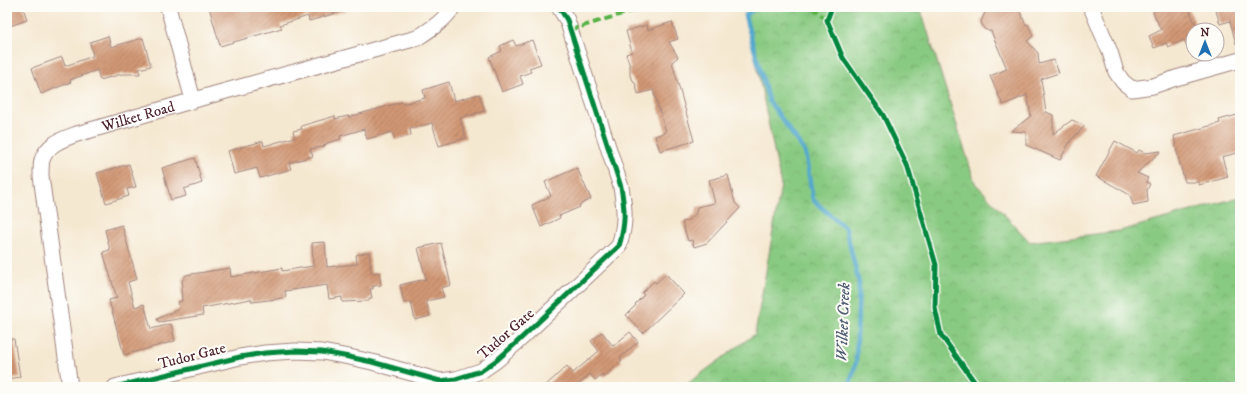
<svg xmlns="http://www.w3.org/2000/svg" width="1247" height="394" viewBox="0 0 1247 394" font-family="'IM FELL DW Pica',serif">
  <defs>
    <pattern id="park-crowns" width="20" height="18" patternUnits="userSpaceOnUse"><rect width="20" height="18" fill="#89ca82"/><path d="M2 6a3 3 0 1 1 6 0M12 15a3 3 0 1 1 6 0" fill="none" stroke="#78ad70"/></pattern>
    <pattern id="building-hatch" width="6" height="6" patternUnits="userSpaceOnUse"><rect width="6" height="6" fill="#d19774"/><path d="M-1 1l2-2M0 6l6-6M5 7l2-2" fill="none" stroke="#ac7b5f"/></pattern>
  </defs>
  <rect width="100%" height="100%" fill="#fdfcf7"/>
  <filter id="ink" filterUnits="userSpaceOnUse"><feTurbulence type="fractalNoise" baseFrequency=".025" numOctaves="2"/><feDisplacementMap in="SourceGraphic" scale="8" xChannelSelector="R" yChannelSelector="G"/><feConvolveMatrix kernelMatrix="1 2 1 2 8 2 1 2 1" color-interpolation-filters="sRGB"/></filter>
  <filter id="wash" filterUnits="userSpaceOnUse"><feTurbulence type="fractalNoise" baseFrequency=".012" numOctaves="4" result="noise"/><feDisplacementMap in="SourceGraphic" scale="16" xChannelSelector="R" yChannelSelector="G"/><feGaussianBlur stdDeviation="0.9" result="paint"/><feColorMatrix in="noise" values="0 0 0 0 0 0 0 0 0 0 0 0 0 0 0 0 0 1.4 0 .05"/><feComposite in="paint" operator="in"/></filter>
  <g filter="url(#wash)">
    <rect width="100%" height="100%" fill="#f5e8d1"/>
    <path fill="url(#park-crowns)" stroke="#6a7456" d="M 745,7 L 920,7 L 975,183 L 1030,242 L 1120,231 L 1240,197 L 1240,387 L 683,387 L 755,334 L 781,185 Z"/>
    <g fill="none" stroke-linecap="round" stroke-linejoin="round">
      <path stroke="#52a8ce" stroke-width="4.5" d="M 756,7 L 745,16 L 769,101 L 805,152 L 813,200 L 846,229 L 859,283 L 856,363 L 849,387"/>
    </g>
    <g id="blocks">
      <g fill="url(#building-hatch)">
        <path d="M 7,7 L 23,7 L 27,20 L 7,27 Z"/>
        <path d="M 209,7 L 241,7 L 243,12 L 260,7 L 346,7 L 347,10 L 309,21 L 308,16 L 280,25 L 282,28 L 220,46 Z"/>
        <path d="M 987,7 L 1018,7 L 1026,25 L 1028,24 L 1033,36 L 1027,41 L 1038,53 L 1039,64 L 1054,60 L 1059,73 L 1041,79 L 1046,112 L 1053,115 L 1053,134 L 1072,120 L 1085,126 L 1071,140 L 1060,160 L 1026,145 L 1026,132 L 1011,131 L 1031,116 L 1027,95 L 1003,105 L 990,76 L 1007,69 L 991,31 L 989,31 L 984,29 L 981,22 Z"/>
        <path d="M 1158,7 L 1188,7 L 1198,30 L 1193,30 L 1193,58 L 1184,40 L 1168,47 L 1166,43 L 1154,48 L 1149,36 L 1161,30 L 1153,12 Z"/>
        <path d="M 1215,7 L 1240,7 L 1240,43 L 1236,44 L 1230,21 L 1220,24 Z"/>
        <path d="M 672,22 L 678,39 L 669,42 L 678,57 L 672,62 L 694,141 L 660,151 L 655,136 L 666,132 L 653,90 L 638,94 L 635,83 L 630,76 L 630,66 L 626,54 L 632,52 L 626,31 L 647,25 L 648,30 Z"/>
        <path d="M 108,36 L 111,47 L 143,38 L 151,66 L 139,69 L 140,74 L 122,74 L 100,80 L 97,70 L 70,80 L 71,82 L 41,94 L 32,68 L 62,57 L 65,66 L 93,56 L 90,42 Z"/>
        <path d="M 513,40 L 516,46 L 532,40 L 541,64 L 529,68 L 531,72 L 520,76 L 523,84 L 502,92 L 489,57 L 502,51 L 500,46 Z"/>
        <path d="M 449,82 L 454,101 L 479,94 L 485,111 L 460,118 L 466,138 L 439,146 L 432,123 L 410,129 L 411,135 L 395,140 L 392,132 L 367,139 L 364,129 L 340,136 L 341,139 L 327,143 L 323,147 L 310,149 L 313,156 L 289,163 L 291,169 L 260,178 L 257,168 L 234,174 L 228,151 L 263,141 L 264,146 L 295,137 L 293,131 L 302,129 L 301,126 L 335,116 L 335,119 L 348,116 L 349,117 L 402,102 L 403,104 L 425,98 L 423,90 Z"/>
        <path d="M 1237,115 L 1238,118 L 1240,117 L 1240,152 L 1222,157 L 1228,177 L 1199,185 L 1199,182 L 1185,182 L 1178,157 L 1174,136 L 1220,123 L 1219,120 Z"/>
        <path d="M 1115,141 L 1137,153 L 1139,150 L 1145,153 L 1161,151 L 1137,173 L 1148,178 L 1146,182 L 1150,184 L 1147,190 L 1148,202 L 1133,205 L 1130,195 L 1096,176 Z"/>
        <path d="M 195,158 L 202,183 L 184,189 L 186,196 L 171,200 L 162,168 Z"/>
        <path d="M 129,164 L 136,187 L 127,189 L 129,196 L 106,203 L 97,173 Z"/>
        <path d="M 577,168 L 591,199 L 579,205 L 580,207 L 559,216 L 560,218 L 541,227 L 532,205 L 551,196 L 545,182 Z"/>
        <path d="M 728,175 L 735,203 L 740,208 L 707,243 L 694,247 L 692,240 L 688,241 L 682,222 L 690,220 L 696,213 L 697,207 L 715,203 L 709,180 Z"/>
        <path d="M 122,225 L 137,279 L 128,282 L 135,307 L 144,304 L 151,329 L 171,324 L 175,341 L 124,355 L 109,300 L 117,298 L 103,252 L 110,250 L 105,230 Z"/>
        <path d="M 325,242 L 327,267 L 357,264 L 356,255 L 369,252 L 371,273 L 379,272 L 381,285 L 373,286 L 373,289 L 370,289 L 372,298 L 369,298 L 369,301 L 342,302 L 342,297 L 329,299 L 327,285 L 285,291 L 286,297 L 277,299 L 252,302 L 251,299 L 202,308 L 203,315 L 159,322 L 157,319 L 179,309 L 178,302 L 182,301 L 181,289 L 183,286 L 182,281 L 186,275 L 230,268 L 231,277 L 282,268 L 282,271 L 313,266 L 312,243 Z"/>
        <path d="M 441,243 L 451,285 L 441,288 L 444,297 L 426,301 L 430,316 L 415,320 L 411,302 L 404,303 L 400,285 L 426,279 L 418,248 Z"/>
        <path d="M 666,274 L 684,294 L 643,333 L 626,315 L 636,305 L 635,304 L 644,295 L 642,293 L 654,281 L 656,283 Z"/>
        <path d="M 602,332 L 613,346 L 630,332 L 638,342 L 620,358 L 622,361 L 604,377 L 602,374 L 595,380 L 590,374 L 576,387 L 544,387 L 567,366 L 573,373 L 599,351 L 591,341 Z"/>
        <path d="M 7,339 L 14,339 L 20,377 L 7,379 Z"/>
      </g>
    </g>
  </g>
  <g filter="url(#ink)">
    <use href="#blocks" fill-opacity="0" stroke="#a0847e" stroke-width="1"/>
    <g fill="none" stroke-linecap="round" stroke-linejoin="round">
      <defs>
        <g id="street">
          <path d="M 168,7 L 193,100"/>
          <path d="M 1091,7 L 1110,52 L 1116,72 L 1123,82 L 1132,89 L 1153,86 L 1176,78 L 1240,60"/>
          <path id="s1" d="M 70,387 L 41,176 C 41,171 41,165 42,160 C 47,144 63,139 77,134 L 215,94 L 417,38 C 431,29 444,21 453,7"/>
          <path d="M 115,387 L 240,357 L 265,353 L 295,351 L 322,352 L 349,357 L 372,362 L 440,381 L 456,379 L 481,371 L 497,360 L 515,344 L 619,246 C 626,223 625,210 621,187 L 567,20 L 559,7"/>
        </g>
      </defs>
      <use href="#street" stroke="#a0847e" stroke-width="17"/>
      <use href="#street" stroke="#fff" stroke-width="15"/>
      <g stroke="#57b146" stroke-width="4" stroke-dasharray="8 4" stroke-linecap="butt">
        <path d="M 811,7 L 827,20"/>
        <path d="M 570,30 L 645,7"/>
      </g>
      <defs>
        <g id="cycleway">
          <path d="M 832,7 L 827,20 L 843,58 L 883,115 L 907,165 L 936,265 L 935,308 L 941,335 L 978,387"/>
          <path d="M 115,387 L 240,357 L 265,353 L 295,351 L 322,352 L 349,357 L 372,362 L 440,381 L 456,379 L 481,371 L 497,360 L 515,344 L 619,246 C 626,223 625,210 621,187 L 567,20 L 559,7"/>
        </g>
      </defs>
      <use href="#cycleway" stroke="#fdfcf7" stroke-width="8"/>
      <use href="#cycleway" stroke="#00873e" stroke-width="5"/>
    </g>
  </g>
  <g text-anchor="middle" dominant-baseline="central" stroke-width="4" stroke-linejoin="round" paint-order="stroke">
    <g font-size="15" fill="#4a1f2b" stroke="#fdfcf7">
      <text stroke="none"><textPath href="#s1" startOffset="338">Wilket Road</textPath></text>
      <text transform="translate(506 334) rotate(-41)">Tudor Gate</text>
      <text transform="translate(192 356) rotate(-14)">Tudor Gate</text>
    </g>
    <g font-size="16" font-style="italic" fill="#4e5d74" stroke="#fdfcf7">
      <text transform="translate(843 322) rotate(-88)">Wilket Creek</text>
    </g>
  </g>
  <rect width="1247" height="394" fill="none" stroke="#fdfcf7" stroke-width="24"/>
  <g transform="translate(1205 42)"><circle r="19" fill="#fdfcf7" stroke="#b5a4a5"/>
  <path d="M0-3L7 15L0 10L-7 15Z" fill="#1f6fb2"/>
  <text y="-6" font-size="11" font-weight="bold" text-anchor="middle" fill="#4a1f2b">N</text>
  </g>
</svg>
